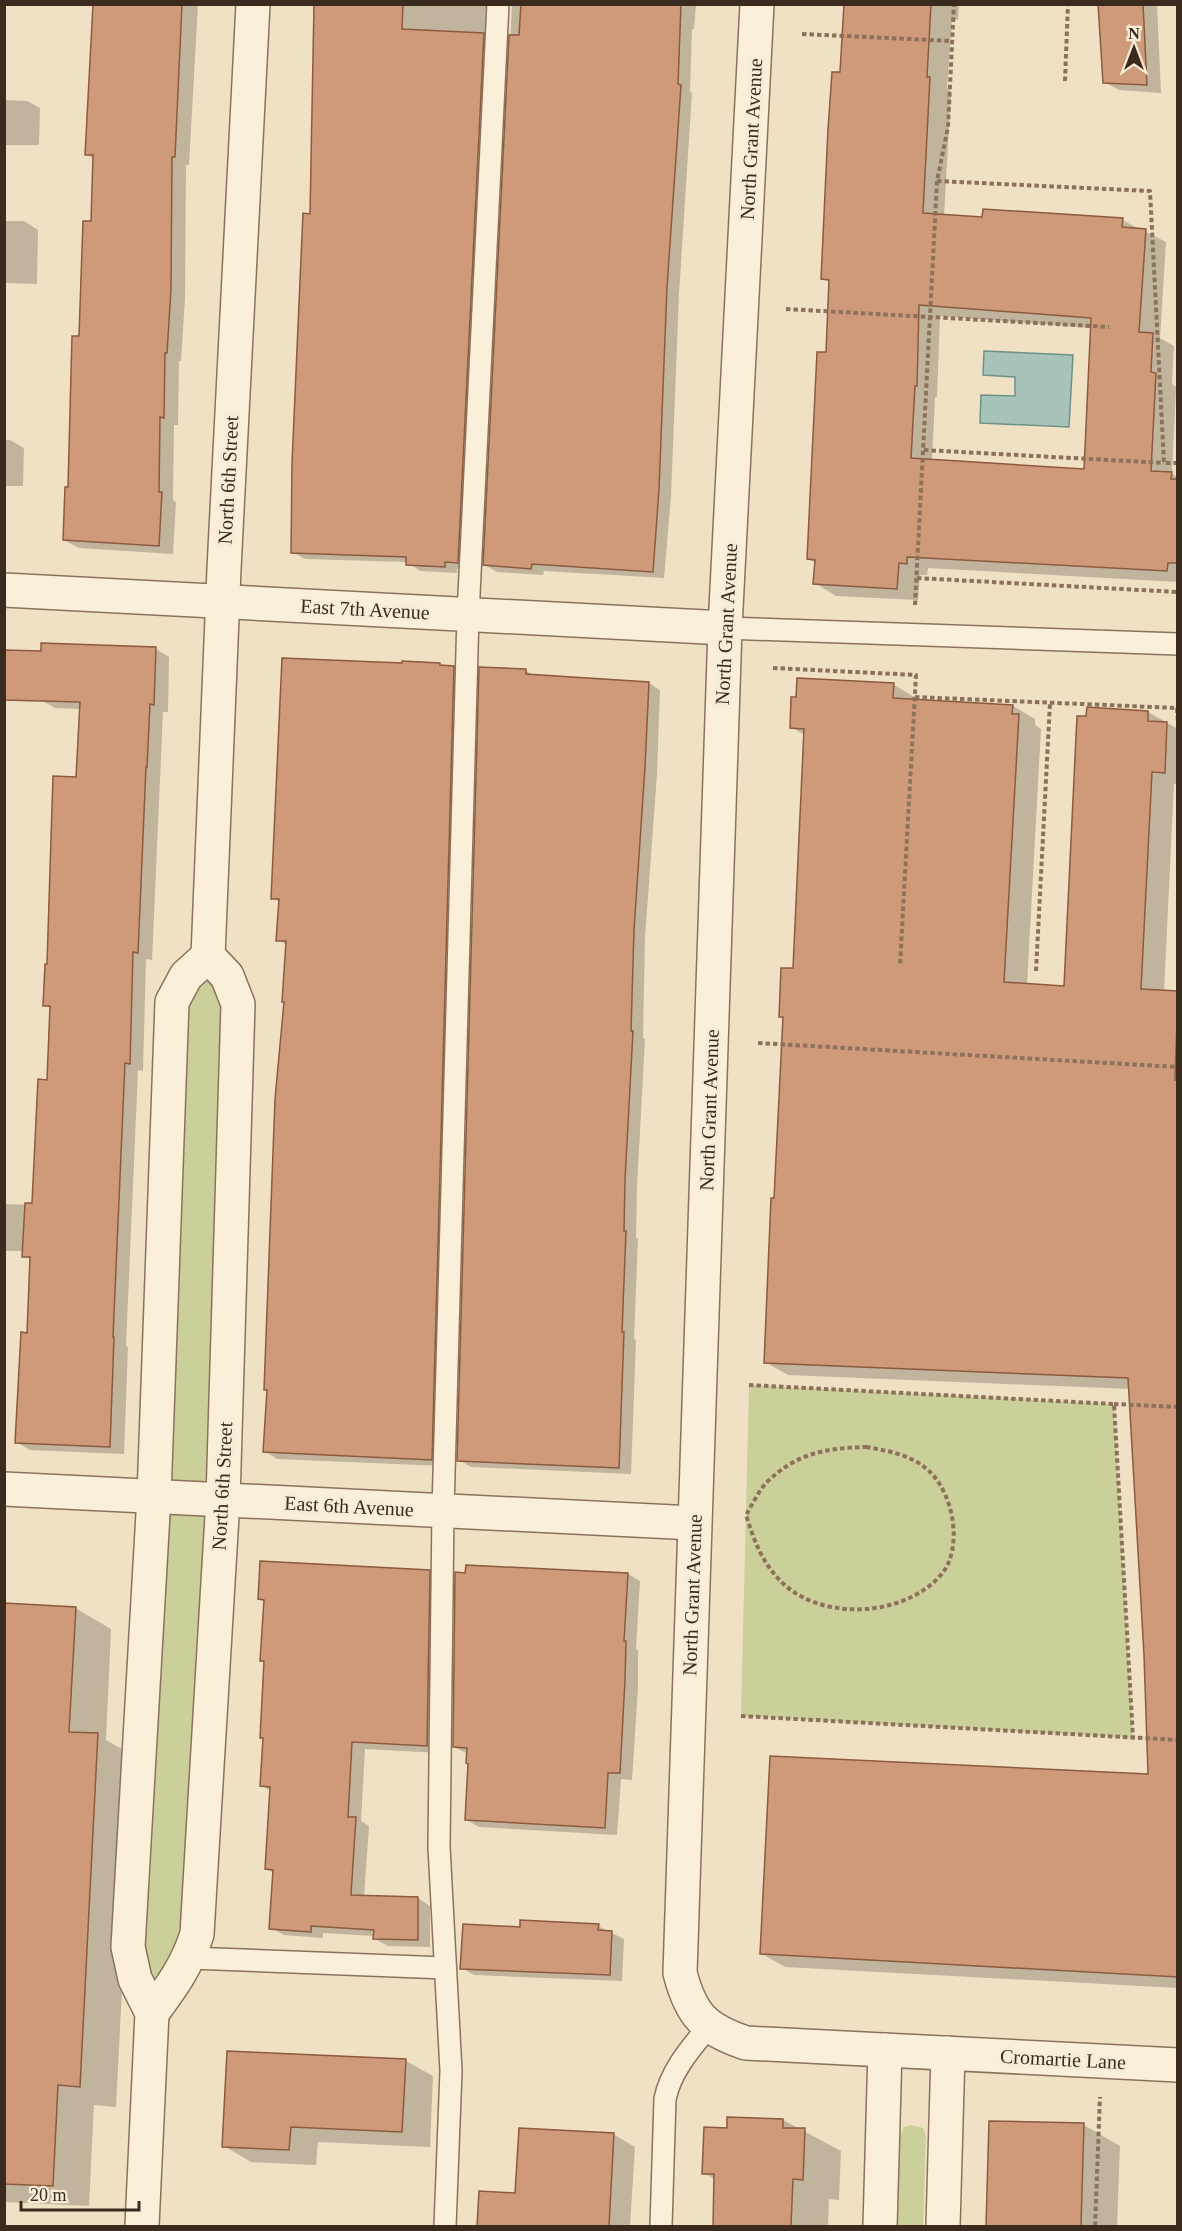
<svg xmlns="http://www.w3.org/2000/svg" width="1182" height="2231" viewBox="0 0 1182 2231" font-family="'Times New Roman',serif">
  <rect width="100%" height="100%" fill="#f0e1c5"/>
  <g fill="#cbcf99">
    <path d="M 186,976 L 227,976 L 197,1934 L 152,2013 L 135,1979 Z"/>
    <path d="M 749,1385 L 1114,1404 L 1133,1738 L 741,1716 Z"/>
    <path d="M 910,2125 L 923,2128 L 926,2136 L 923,2226 L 897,2226 L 900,2135 L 904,2127 Z"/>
  </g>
  <path fill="#a7c3ba" stroke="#6d9287" stroke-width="1.5" d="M 984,351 L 1073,355 L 1069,427 L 980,423 L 981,395 L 1015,396 L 1015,377 L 983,375 Z"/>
  <g fill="#0003" fill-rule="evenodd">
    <path d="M 95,4 L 198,4 L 189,165 L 186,165 L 185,298 L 181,361 L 179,361 L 178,425 L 174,425 L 173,500 L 176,502 L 173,554 L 79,548 L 64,540 L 80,337 L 93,223 L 94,159 L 86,154 Z"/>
    <path d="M 317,4 L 499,4 L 470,570 L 457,569 L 457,573 L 420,571 L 408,562 L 305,559 L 292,552 L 311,215 Z"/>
    <path d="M 512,4 L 696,4 L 694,29 L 692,29 L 690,92 L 692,93 L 679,294 L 671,496 L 664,578 L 544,571 L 543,575 L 497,572 L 485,565 Z"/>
    <path d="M 842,4 L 959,4 L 958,20 L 952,19 L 947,89 L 951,91 L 944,216 L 983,219 L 1122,220 L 1166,242 L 1160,338 L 1174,346 L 1172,384 L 1176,387 L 1172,474 L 1178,477 L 1178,582 L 928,568 L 927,575 L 920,575 L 918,600 L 836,596 L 815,583 L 816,563 L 809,559 L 827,354 L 830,282 L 823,278 L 841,74 L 845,6 ZM 940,316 L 1092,328 L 1085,471 L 932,461 L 935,397 L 937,397 Z"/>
    <path d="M 1100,4 L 1157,4 L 1161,93 L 1119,90 L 1104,82 Z"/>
    <path d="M 4,100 L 27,101 L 40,108 L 39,145 L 4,145 Z"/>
    <path d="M 4,221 L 24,221 L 38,230 L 37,284 L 4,283 Z"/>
    <path d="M 4,440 L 10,440 L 24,448 L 23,486 L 4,486 Z"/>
    <path d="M 156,649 L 169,657 L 168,712 L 163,712 L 152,960 L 146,959 L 143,1071 L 138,1070 L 126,1346 L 128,1347 L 124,1454 L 30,1450 L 16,1442 L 28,1334 L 32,1260 L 24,1256 L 24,1251 L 4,1251 L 4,1204 L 33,1205 L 49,1081 L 51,1009 L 45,1005 L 48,965 L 77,778 L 81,709 L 55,708 L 41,700 L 43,653 Z"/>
    <path d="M 439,664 L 453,667 L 466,675 L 444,1466 L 277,1459 L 265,1451 L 269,1391 L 265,1389 L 287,945 L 278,940 L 280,902 L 273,898 Z"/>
    <path d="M 526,671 L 535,676 L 649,683 L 660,690 L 657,774 L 645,937 L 643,1038 L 645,1039 L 637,1187 L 636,1238 L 638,1239 L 634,1339 L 636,1340 L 631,1474 L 471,1467 L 459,1460 Z"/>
    <path d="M 894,685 L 916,698 L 916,701 L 1013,706 L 1035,719 L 1035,725 L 1041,729 L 1027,985 L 1065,987 L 1148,712 L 1178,729 L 1178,784 L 1174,784 L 1164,992 L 1173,1087 L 1176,1087 L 1178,1056 L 1178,1988 L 785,1967 L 762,1954 L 1149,1776 L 1145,1655 L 1130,1389 L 788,1375 L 765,1362 L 785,1018 L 781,1016 L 795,970 L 806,736 L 791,727 Z"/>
    <path d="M 429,1572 L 442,1579 L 440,1753 L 365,1749 L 361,1821 L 369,1826 L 364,1897 L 418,1898 L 430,1906 L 430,1947 L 388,1946 L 375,1939 L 375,1936 L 323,1933 L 323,1938 L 284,1935 L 271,1928 L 274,1873 L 266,1869 L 271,1791 L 262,1786 L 265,1739 L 261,1737 L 265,1663 L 261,1661 L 265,1602 L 259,1598 Z"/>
    <path d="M 467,1574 L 628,1574 L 640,1581 L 636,1649 L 638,1650 L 638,1688 L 632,1780 L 621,1779 L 617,1835 L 479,1827 L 467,1820 L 470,1764 L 468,1754 L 454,1747 Z"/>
    <path d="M 4,1604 L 75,1608 L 111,1629 L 106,1740 L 134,1756 L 116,2107 L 94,2105 L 89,2206 L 4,2202 Z"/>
    <path d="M 598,1926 L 624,1939 L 622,1981 L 474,1975 L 462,1968 L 521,1929 Z"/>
    <path d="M 406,2061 L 433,2076 L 430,2147 L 318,2142 L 316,2165 L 251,2162 L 224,2146 Z"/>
    <path d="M 783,2120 L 841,2151 L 839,2200 L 829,2199 L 828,2226 L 714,2226 L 716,2180 L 704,2173 L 728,2130 Z"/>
    <path d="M 991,2122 L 1084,2125 L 1120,2146 L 1117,2226 L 987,2226 Z"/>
    <path d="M 613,2134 L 635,2147 L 630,2226 L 479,2226 L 480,2192 L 517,2194 Z"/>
  </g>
  <g fill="#cf9a7a" stroke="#8c5a3f" stroke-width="1.5" fill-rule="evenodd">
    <path d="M 93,4 L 182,4 L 175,157 L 172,157 L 171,289 L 167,353 L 165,353 L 164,418 L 160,417 L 159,492 L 162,492 L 159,546 L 63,540 L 65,487 L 68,487 L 72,336 L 79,336 L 83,221 L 91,221 L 93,155 L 85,155 Z"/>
    <path d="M 314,4 L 403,4 L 402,29 L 484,33 L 458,563 L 445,562 L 445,567 L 406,565 L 406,557 L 291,553 L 292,463 L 303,213 L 310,214 Z"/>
    <path d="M 521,4 L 681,4 L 678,84 L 681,85 L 667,287 L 659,489 L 653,572 L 532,564 L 531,569 L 483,565 L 509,35 L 519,35 Z"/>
    <path d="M 844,4 L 931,4 L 927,77 L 930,77 L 923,213 L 982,217 L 983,209 L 1123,218 L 1122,227 L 1146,229 L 1139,332 L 1153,333 L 1151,372 L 1156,373 L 1151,471 L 1172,472 L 1171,479 L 1178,479 L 1178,563 L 1168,563 L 1167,571 L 907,557 L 907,564 L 899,563 L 897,589 L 813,584 L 815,560 L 807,559 L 817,352 L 826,352 L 829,280 L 821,279 L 828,129 L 832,72 L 840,72 ZM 919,305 L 1091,318 L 1084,469 L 911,458 L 915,386 L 917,386 Z"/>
    <path d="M 1098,4 L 1143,4 L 1147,85 L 1103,83 Z"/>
    <path d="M 41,643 L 156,647 L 154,705 L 150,704 L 147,767 L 146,767 L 138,953 L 133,952 L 130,1064 L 125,1063 L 113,1337 L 114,1337 L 110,1447 L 15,1443 L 21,1332 L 27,1333 L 30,1257 L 22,1257 L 25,1203 L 32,1203 L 38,1079 L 47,1080 L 50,1006 L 43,1006 L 45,964 L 47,964 L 53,776 L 76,777 L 80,702 L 4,700 L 4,650 L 41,651 Z"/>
    <path d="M 282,658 L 402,663 L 402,661 L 440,663 L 440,665 L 454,666 L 432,1460 L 263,1452 L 267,1390 L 264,1390 L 275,1099 L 284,1002 L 282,1002 L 286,941 L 276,941 L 279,899 L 271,899 Z"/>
    <path d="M 479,667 L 526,669 L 526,674 L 649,682 L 645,767 L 634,930 L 631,1031 L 633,1031 L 625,1180 L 624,1231 L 626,1231 L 622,1332 L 624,1332 L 619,1468 L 457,1461 Z"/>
    <path d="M 797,678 L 894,683 L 893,698 L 1013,705 L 1012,714 L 1019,714 L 1004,982 L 1064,986 L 1077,716 L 1086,716 L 1087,707 L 1148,711 L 1148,721 L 1167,722 L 1165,773 L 1152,772 L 1141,989 L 1178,991 L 1175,1080 L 1178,1080 L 1178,1977 L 760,1954 L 770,1756 L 1148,1774 L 1144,1655 L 1128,1378 L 764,1363 L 771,1198 L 774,1198 L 783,1017 L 779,1017 L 781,968 L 793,968 L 804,729 L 790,728 L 791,697 L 796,697 Z"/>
    <path d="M 260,1561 L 430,1570 L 427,1746 L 352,1742 L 348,1817 L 356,1817 L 351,1895 L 418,1897 L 418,1940 L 373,1939 L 374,1930 L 311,1926 L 311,1932 L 269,1929 L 273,1870 L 265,1869 L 270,1787 L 260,1786 L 263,1738 L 260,1738 L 264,1661 L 260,1661 L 264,1600 L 258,1599 Z"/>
    <path d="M 466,1565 L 628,1573 L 624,1641 L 626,1641 L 625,1680 L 620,1773 L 608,1773 L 605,1828 L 465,1820 L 468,1764 L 466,1763 L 467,1748 L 453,1747 L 455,1572 L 465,1573 Z"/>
    <path d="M 4,1603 L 76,1607 L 69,1732 L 98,1733 L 80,2087 L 58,2085 L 53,2186 L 4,2184 Z"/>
    <path d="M 520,1920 L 599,1924 L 598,1930 L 612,1931 L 610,1975 L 460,1969 L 463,1924 L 520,1927 Z"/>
    <path d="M 227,2051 L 406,2059 L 402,2132 L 291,2127 L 289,2150 L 222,2147 Z"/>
    <path d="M 727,2117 L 783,2119 L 783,2128 L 805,2128 L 803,2180 L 793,2179 L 791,2226 L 713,2226 L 714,2174 L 702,2174 L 704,2127 L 727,2128 Z"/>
    <path d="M 989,2121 L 1084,2123 L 1081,2226 L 986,2226 Z"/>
    <path d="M 519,2128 L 614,2133 L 609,2226 L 477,2226 L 479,2191 L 515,2193 Z"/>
  </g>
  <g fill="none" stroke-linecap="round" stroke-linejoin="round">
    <defs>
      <g id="lane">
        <path d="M 725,628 L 1178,644"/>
        <path d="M 190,1958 L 445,1968"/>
        <path d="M 445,2226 L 451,2071 L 439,1847 L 443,1510 L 468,615 L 498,4"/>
        <path d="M 661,2226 L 665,2099 C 671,2070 691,2048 709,2026"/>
      </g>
      <g id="street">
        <path d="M 757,4 L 725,628 L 680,1973 C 691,2015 704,2029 746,2043 L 1178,2065"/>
        <path d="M 4,590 L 725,628"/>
        <path d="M 4,1489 L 694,1523"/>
        <path d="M 152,2013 C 172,1986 187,1966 197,1934 L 223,1499 L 238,1004 L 227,976 L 208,956 L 224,569 L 253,4"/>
        <path d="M 142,2226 L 152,2013 L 135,1979 L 128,1947 L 154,1496 L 172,1002 L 186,976 L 208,956"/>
        <path d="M 880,2226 L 885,2050"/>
        <path d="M 943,2226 L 948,2053"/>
      </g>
    </defs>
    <use href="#lane" stroke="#8c725a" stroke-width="24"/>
    <use href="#street" stroke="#8c725a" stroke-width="36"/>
    <g stroke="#8c725a" stroke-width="4" stroke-dasharray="4.5 3" stroke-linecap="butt">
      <path d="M 802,34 L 952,41"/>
      <path d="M 1065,81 L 1068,4"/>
      <path d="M 937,181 L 1150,191 L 1164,463 L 1178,463"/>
      <path d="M 786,309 L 1109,327"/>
      <path d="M 924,450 L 1164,463"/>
      <path d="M 917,578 L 1178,592"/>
      <path d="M 915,605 L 937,181 L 948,127 L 954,4"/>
      <path d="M 773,668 L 916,675 L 900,965"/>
      <path d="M 915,697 L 1177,708 L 1178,723"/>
      <path d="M 1036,971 L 1050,703"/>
      <path d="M 758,1043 L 1178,1067"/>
      <path d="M 749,1385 L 1114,1404 L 1133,1738"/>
      <path d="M 1114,1404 L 1178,1407"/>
      <path d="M 866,1447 C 889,1451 912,1455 929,1471 C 954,1494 964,1550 940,1576 C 901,1619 814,1622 776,1576 C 760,1558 753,1537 746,1515 C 752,1505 758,1492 766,1483 C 796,1453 826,1448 866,1447 Z"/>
      <path d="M 741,1716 L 1178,1740"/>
      <path d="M 1095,2226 L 1100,2097"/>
    </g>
    <use href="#lane" stroke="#faefd9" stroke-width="21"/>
    <use href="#street" stroke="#faefd9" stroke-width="33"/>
  </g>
  <g text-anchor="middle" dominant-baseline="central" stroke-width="6" stroke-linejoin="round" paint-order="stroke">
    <g font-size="20" fill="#3b2b1f" stroke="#f7ecd5">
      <text transform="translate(751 139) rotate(-87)">North Grant Avenue</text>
      <text transform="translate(228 480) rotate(-87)">North 6th Street</text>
      <text transform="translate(365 609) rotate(3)">East 7th Avenue</text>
      <text transform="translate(726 624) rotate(-87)">North Grant Avenue</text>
      <text transform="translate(709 1110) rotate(-88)">North Grant Avenue</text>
      <text transform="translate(222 1486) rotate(-87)">North 6th Street</text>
      <text transform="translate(349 1506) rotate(3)">East 6th Avenue</text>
      <text transform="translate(692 1595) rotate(-88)">North Grant Avenue</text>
      <text transform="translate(1063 2059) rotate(3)">Cromartie Lane</text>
    </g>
  </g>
  <rect width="1182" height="2231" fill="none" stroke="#3b2b1f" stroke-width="12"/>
  <g transform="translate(1134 48)" stroke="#f7ecd5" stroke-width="4.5" paint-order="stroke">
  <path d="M0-4.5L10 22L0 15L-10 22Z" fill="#3b2b1f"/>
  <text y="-9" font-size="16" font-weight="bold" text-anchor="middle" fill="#3b2b1f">N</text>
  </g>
  <path d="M21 2201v9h118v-9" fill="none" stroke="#3b2b1f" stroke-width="3"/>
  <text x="30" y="2201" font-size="18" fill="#3b2b1f" stroke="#f7ecd5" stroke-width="4.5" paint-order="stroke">20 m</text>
</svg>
